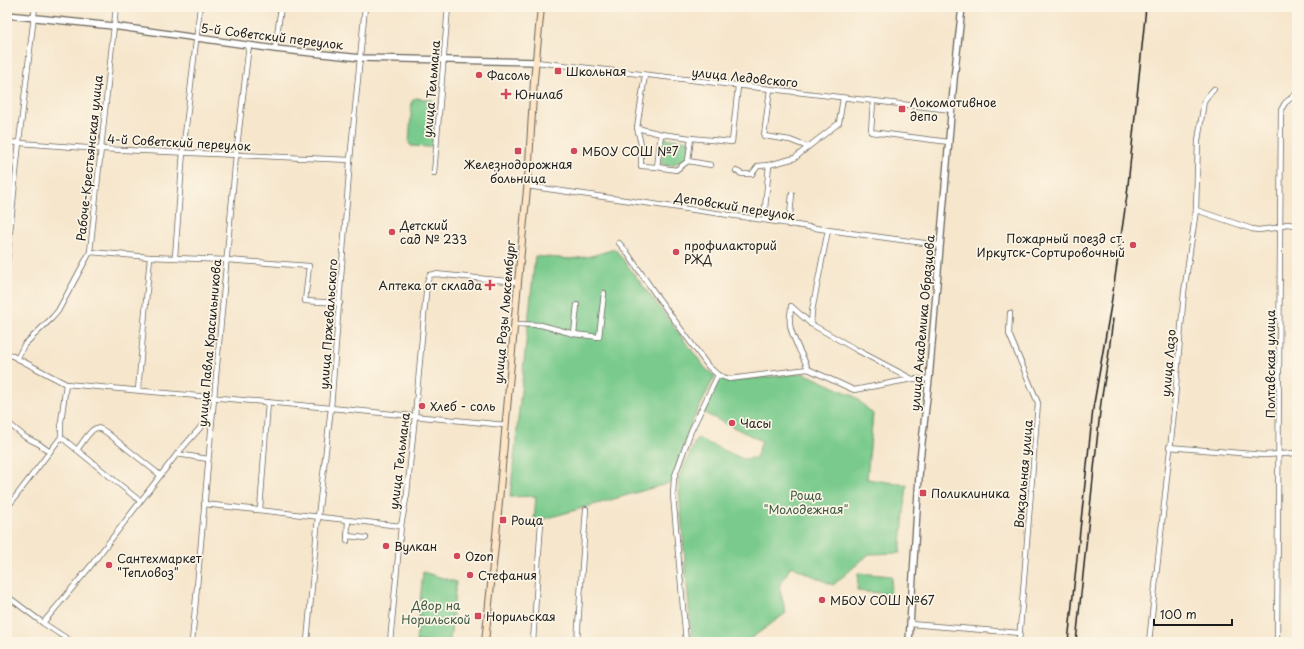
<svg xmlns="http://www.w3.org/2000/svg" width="1304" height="649" viewBox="0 0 1304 649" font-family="'Playpen Sans',sans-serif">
  <rect width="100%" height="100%" fill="#fcf5e5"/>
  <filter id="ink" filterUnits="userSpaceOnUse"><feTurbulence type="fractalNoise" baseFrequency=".025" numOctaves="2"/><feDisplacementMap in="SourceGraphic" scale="8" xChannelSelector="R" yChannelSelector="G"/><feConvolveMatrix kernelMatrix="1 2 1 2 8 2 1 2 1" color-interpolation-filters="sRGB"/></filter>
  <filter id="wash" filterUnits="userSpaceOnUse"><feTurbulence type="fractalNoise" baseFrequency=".012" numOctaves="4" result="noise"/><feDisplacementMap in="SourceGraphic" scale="16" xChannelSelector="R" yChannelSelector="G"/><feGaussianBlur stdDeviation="0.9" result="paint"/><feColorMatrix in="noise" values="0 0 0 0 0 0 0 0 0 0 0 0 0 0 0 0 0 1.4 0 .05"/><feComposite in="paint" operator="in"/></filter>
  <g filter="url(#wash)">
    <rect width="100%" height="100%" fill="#f6e6cc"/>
    <g fill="#79ca8c" stroke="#4a7354">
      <path d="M 416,98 L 432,100 L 435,104 L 433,144 L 429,147 L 411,146 L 409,143 L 412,101 Z"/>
      <path d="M 664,138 L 689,141 L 687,159 L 669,166 L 661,164 Z"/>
      <path d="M 615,249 L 706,369 L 715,376 L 689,428 L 673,482 L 534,522 L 536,496 L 510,497 L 535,256 L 571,259 L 591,256 Z"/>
      <path d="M 804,373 L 854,396 L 873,414 L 867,479 L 907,485 L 900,553 L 869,554 L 833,585 L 791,566 L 779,587 L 786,613 L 746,642 L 692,642 L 678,479 L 697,438 L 743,459 L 756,458 L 762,441 L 704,413 L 720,377 L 730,381 Z"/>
      <path d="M 423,572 L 456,582 L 450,642 L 416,642 Z"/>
      <path d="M 858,573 L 892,576 L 890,594 L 857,591 Z"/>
    </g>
  </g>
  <g filter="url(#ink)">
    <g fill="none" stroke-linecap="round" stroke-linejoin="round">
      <defs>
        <g id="minor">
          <path d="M 275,49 L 281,7"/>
          <path d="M 536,62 L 952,110"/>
          <path d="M 873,101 L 871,132 L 949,142"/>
          <path d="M 637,128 L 645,75"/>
          <path d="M 7,142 L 100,149 L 350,160"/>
          <path d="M 808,147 L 839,123 L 843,98"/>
          <path d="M 688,161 L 676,170 L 657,167 L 661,134 L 691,138"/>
          <path d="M 711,165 L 688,161 L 691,138 L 732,142 L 738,86"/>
          <path d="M 769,165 L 795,158 L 808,147 L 790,140 L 764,136 L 770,89"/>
          <path d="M 657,167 L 641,166 L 641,144 L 637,128 L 661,134"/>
          <path d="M 736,171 L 742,174 L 752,174 L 758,166 L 769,165 L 764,220"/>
          <path d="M 434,173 L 448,7"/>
          <path d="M 527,186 L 764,220 L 828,230 L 939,245"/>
          <path d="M 1196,210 L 1252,229 L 1258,230 L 1275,228 L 1286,224 L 1297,225"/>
          <path d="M 789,225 L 792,194"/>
          <path d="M 619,243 L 626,251 L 656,295 L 708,366 L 718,375 L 729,379 L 808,369 C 803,355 792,339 790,325 C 789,319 791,312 791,306 L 811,324 L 855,349 L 912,379"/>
          <path d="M 90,252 L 150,257 L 227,260 L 309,266 L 305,301 L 340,303"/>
          <path d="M 175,257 L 183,152 L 200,7"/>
          <path d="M 7,262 L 19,142 L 35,7"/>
          <path d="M 1010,313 L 1009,334 L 1038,403 L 1019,642"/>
          <path d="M 515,324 L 541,325 L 574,334 L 599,337 L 604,293"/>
          <path d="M 811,324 L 812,311 L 828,230"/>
          <path d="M 574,334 L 577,305"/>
          <path d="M 7,353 L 66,384 L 331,408 L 505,425"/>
          <path d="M 17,359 L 24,345 L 52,318 L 58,311 L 90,252 L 116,7"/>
          <path d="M 808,369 L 854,390 L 912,379 L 929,379"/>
          <path d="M 66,384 L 61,422 L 61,437 L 140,501"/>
          <path d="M 138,390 L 150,257"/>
          <path d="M 7,422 L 25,437 L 39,444 L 50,452"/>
          <path d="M 1169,447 L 1263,455 L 1297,453"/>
          <path d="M 77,450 C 81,445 91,428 97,428 C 100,428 104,431 106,432 L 160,475"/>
          <path d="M 177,454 L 208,459"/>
          <path d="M 204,504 L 401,526"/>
          <path d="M 7,508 L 61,437"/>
          <path d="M 260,510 L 268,402"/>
          <path d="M 347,536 L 366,538"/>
          <path d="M 347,541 L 348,520"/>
          <path d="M 7,596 L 43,623 L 72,642"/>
          <path d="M 43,623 L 89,568 L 177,454 L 207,420 L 212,410"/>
          <path d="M 910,624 L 1020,633"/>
          <path d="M 192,642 L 236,155 L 249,45"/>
          <path d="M 307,642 L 318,517 L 331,408 L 350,160 L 365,7"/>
          <path d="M 390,642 L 401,526 L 407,494 L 415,416 L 427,282 L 430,275 L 435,274 L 518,282"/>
          <path d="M 533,642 L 541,522"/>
          <path d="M 577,642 L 586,509"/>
          <path d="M 686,642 L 673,495 L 674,478 L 691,431 L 718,375"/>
          <path d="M 1149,642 L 1173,422 L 1184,292 L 1196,210 L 1198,141 L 1204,101 L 1206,98 L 1214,89"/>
          <path d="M 1277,642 L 1281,110 L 1285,103 L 1297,93"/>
        </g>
        <g id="tertiary">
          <path d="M 7,15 L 113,26 L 275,49 L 361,58 L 536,62"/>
          <path d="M 909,642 L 920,460 L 929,379 L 954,79 L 962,7"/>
        </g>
        <path id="secondary" d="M 485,642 L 496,536 L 518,282 L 528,179 L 534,80 L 541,7"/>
      </defs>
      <use href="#minor" stroke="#68635a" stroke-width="6"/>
      <use href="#tertiary" stroke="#68635a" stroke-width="8"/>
      <use href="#secondary" stroke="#68635a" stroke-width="8"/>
      <use href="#minor" stroke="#fff" stroke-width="4.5"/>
      <use href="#tertiary" stroke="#fff" stroke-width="5.5"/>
      <use href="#secondary" stroke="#fde5c5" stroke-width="6"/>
      <g stroke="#1c1c1c" stroke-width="1.5">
        <path d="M 1068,642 L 1093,409 L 1111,305 L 1127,195 L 1146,7"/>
        <path d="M 1076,642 L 1101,402 L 1108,359 L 1113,319"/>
      </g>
    </g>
  </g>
  <g fill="#d1495b" stroke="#fcf5e5" stroke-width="1.5">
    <rect x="554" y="67" width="8" height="8" rx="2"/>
    <circle cx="479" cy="75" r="4"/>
    <path d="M504 88h4v4h4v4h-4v4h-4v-4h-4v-4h4z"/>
    <rect x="898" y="105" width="8" height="8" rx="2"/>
    <rect x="514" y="147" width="8" height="8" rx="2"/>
    <circle cx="574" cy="151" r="4"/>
    <circle cx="392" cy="232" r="4"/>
    <circle cx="1133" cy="245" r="4"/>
    <circle cx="676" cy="252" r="4"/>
    <path d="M488 279h4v4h4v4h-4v4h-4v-4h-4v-4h4z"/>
    <circle cx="422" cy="406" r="4"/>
    <circle cx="732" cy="423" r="4"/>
    <rect x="919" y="489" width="8" height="8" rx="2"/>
    <rect x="499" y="516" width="8" height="8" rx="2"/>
    <circle cx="386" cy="546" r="4"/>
    <circle cx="457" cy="556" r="4"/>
    <circle cx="109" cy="565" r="4"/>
    <circle cx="470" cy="575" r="4"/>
    <circle cx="822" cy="600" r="4"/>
    <rect x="474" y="612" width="8" height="8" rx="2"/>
  </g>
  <g text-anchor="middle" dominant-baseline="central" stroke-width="3.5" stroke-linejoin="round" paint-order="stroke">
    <g font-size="12" fill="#1c1c1c" stroke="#fcf5e5">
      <text transform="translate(272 36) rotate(7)">5-й Советский переулок</text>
      <text transform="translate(745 77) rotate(6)">улица Ледовского</text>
      <text transform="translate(431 89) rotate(-85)">улица Тельмана</text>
      <text transform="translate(179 142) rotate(3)">4-й Советский переулок</text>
      <text transform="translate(89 158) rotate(-84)">Рабоче-Крестьянская улица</text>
      <text transform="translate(735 206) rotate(9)">Деповский переулок</text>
      <text transform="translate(504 312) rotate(-85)">улица Розы Люксембург</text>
      <text transform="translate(922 323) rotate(-85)">улица Академика Образцова</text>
      <text transform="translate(328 324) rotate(-86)">улица Пржевальского</text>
      <text transform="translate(209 343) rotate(-85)">улица Павла Красильникова</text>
      <text transform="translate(1168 363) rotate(-85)">улица Лазо</text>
      <text transform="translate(1270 364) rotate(-90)">Полтавская улица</text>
      <text transform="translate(399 461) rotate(-83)">улица Тельмана</text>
      <text transform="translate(1023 474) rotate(-85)">Вокзальная улица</text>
    </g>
    <g font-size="12" fill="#1c1c1c" stroke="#fcf5e5" text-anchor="start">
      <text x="566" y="71">Школьная</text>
      <text x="487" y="75">Фасоль</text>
      <text x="515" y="94">Юнилаб</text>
      <text x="910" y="102">Локомотивное<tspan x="910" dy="14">депо</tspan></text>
      <text x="582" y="151">МБОУ СОШ №7</text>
      <text x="518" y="164" text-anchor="middle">Железнодорожная<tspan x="518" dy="14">больница</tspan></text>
      <text x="400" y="225">Детский<tspan x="400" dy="14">сад № 233</tspan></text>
      <text x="1125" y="238" text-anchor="end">Пожарный поезд ст.<tspan x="1125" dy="14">Иркутск-Сортировочный</tspan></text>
      <text x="684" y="245">профилакторий<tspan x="684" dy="14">РЖД</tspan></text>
      <text x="482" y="285" text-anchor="end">Аптека от склада</text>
      <text x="430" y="406">Хлеб - соль</text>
      <text x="740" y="423">Часы</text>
      <text x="931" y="493">Поликлиника</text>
      <text x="511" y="520">Роща</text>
      <text x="394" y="546">Вулкан</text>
      <text x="465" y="556">Ozon</text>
      <text x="117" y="558">Сантехмаркет<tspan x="117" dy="14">"Тепловоз"</tspan></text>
      <text x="478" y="575">Стефания</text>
      <text x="830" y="600">МБОУ СОШ №67</text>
      <text x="486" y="616">Норильская</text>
    </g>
    <g font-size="12" fill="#3d5943" stroke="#fcf5e5">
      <text x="806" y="495">Роща<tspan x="806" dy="14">"Молодежная"</tspan></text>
      <text x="436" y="605">Двор на<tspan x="436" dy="14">Норильской</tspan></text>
    </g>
  </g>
  <rect width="1304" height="649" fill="none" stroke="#fcf5e5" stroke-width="24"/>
  <path d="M1154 619v6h78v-6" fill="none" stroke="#1c1c1c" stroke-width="2"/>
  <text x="1160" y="619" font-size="12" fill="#1c1c1c" stroke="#fcf5e5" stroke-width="3" paint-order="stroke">100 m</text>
</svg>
